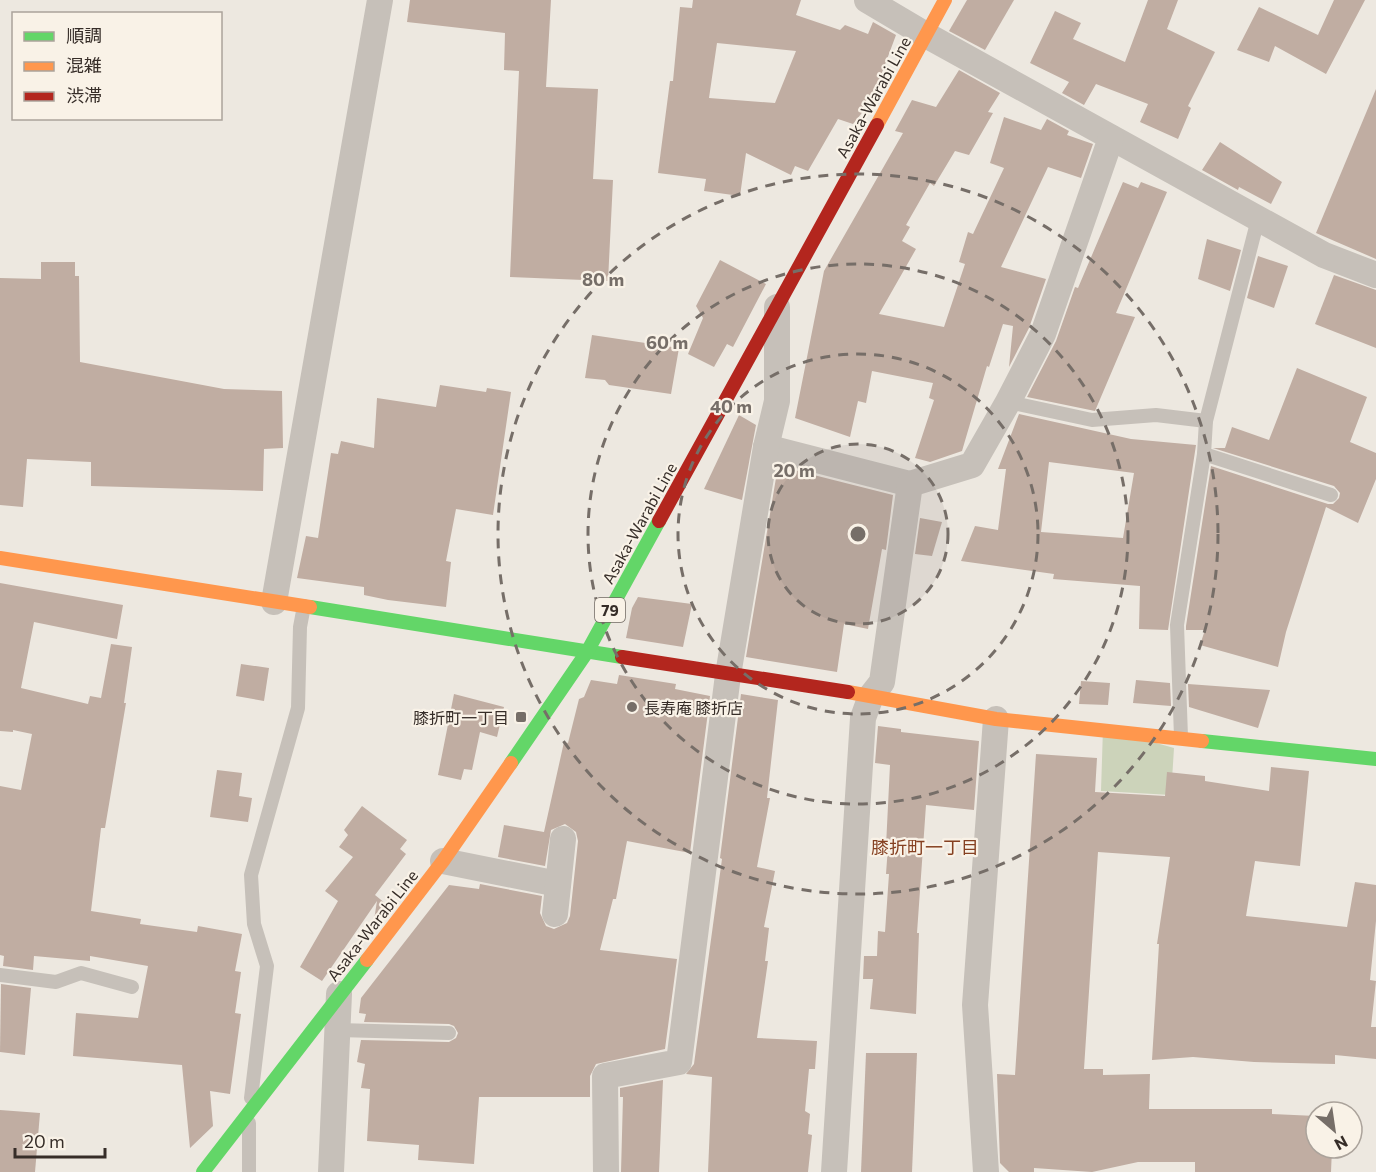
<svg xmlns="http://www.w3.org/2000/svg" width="1376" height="1172" viewBox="0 0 1376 1172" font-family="Commissioner,'Noto Sans JP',sans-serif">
  <rect width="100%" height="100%" fill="#ede8e0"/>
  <path fill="#ccd3ba" d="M 1103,728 L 1174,748 L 1171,795 L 1101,791 Z"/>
  <g fill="#c0ada2" fill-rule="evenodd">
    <path d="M 410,0 L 551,0 L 546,87 L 598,89 L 593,179 L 613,180 L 608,281 L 510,277 L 519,71 L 504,70 L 505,33 L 407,22 Z"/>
    <path d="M 693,0 L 801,0 L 796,15 L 840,30 L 845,25 L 868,34 L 873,22 L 896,35 L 877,86 L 861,114 L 853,124 L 838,119 L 808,171 L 795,166 L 791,175 L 746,153 L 740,196 L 704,191 L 706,179 L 658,173 L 670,81 L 673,81 L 680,7 L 692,8 ZM 717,43 L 796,51 L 775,103 L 709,98 Z"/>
    <path d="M 967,0 L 1014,0 L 985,50 L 949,31 Z"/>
    <path d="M 1148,0 L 1178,0 L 1167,29 L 1215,52 L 1188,106 L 1191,108 L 1178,139 L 1140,122 L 1148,104 L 1096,84 L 1084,105 L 1062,93 L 1069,82 L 1030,63 L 1055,11 L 1081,23 L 1073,39 L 1125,62 Z"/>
    <path d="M 1334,0 L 1365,0 L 1326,74 L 1275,46 L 1269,62 L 1237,50 L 1259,7 L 1318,35 Z"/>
    <path d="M 959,70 L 1000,93 L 988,112 L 993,113 L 969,155 L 955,151 L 934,186 L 930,183 L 906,225 L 910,227 L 902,241 L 916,249 L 879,314 L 944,327 L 965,264 L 959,262 L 968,232 L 973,234 L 1004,168 L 990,163 L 1004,117 L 1041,130 L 1047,119 L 1069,131 L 1067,135 L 1093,144 L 1081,178 L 1048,167 L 1001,267 L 1046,279 L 1029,328 L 1009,367 L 1013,326 L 1003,324 L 989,367 L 987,366 L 962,451 L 930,462 L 915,458 L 934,400 L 929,398 L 933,383 L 872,371 L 866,403 L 858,401 L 850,437 L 795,418 L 824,271 L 903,133 L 895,131 L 912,100 L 936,107 Z"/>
    <path d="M 1376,89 L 1376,259 L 1316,233 Z"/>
    <path d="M 1220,142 L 1282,182 L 1271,204 L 1239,187 L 1238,190 L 1202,170 Z"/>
    <path d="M 1123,182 L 1138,188 L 1141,182 L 1167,192 L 1116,313 L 1135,317 L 1095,411 L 1027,397 L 1056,341 L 1075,287 L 1078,288 Z"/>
    <path d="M 1207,239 L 1241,250 L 1230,291 L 1198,279 Z"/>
    <path d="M 1258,256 L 1288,266 L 1274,308 L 1247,298 Z"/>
    <path d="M 720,260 L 766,284 L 733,347 L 727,344 L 714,367 L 688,354 L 703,318 L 696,306 Z"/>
    <path d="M 41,262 L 75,262 L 75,276 L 79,276 L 80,362 L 224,389 L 282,391 L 283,448 L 264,449 L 263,491 L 91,486 L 91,462 L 27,459 L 23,507 L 0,505 L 0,278 L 41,279 Z"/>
    <path d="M 1334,275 L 1376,290 L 1376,348 L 1315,324 Z"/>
    <path d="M 592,335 L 679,348 L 671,394 L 609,385 L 605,380 L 585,378 Z"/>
    <path d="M 1297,368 L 1367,397 L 1350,442 L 1376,453 L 1376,479 L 1358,523 L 1326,507 L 1286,632 L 1278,667 L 1200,645 L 1205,630 L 1186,630 L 1186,626 L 1211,466 L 1328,504 L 1333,504 L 1339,498 L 1340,493 L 1334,486 L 1213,448 L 1225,448 L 1232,427 L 1269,440 Z"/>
    <path d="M 440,385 L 486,392 L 487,388 L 511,392 L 493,515 L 456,509 L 446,561 L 451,562 L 446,607 L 388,600 L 364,595 L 364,587 L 297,578 L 306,536 L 318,538 L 331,453 L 338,454 L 341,441 L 374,448 L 377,398 L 436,407 Z"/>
    <path d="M 1019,414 L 1131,439 L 1196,445 L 1168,630 L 1139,629 L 1140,586 L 1053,579 L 1054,574 L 961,561 L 975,526 L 998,530 L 1006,469 L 998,469 ZM 1049,462 L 1134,473 L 1123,538 L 1041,532 Z"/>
    <path d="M 739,415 L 756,425 L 742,500 L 704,489 Z"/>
    <path d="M 778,466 L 893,495 L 886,550 L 882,549 L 868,629 L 844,624 L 837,672 L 746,657 Z"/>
    <path d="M 920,518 L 942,522 L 932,556 L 915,554 Z"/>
    <path d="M 0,583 L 123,605 L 117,639 L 34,622 L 21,688 L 88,704 L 90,696 L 101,698 L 111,644 L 132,647 L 124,703 L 126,703 L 105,828 L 101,828 L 91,911 L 141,919 L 140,924 L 197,932 L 198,926 L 242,934 L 235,971 L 241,972 L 235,1013 L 241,1014 L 230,1094 L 210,1091 L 213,1126 L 190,1148 L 182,1065 L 73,1056 L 76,1013 L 138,1018 L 148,966 L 90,956 L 90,961 L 34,956 L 33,970 L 3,966 L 4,956 L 0,955 L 0,786 L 21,790 L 32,734 L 13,730 L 13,732 L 0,731 Z"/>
    <path d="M 638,597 L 692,604 L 683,647 L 626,638 L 632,608 Z"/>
    <path d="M 241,664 L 269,668 L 264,701 L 236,696 Z"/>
    <path d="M 619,675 L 676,684 L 675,689 L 710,696 L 690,853 L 627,841 L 616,899 L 613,899 L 600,950 L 677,959 L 665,1049 L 596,1064 L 590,1076 L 590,1097 L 479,1097 L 474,1164 L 418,1160 L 419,1145 L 367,1141 L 370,1089 L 361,1088 L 365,1064 L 357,1062 L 361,1040 L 449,1042 L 456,1038 L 458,1033 L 454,1026 L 449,1024 L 364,1022 L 366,1014 L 359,1013 L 361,998 L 449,885 L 479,889 L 480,884 L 542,896 L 540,913 L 546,926 L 554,929 L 567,923 L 570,916 L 578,841 L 576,832 L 565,824 L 551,830 L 545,866 L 498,857 L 504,825 L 544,832 L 564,742 L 568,743 L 579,699 L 584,697 L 591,680 L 617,684 Z"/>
    <path d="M 1136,680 L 1170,683 L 1171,706 L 1133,703 Z"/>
    <path d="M 1081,681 L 1110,683 L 1108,705 L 1079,704 Z"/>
    <path d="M 1188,684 L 1270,690 L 1258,728 L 1189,707 Z"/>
    <path d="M 454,694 L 504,707 L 497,737 L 480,732 L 472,770 L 464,769 L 461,780 L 438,775 Z"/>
    <path d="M 741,694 L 778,700 L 767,798 L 770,798 L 757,867 L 775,871 L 764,927 L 769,928 L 765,961 L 768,961 L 757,1038 L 817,1041 L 815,1069 L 809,1069 L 805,1111 L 810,1114 L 808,1134 L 812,1135 L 808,1172 L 708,1172 L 712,1077 L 686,1074 L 694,1064 L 722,859 L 720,858 Z"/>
    <path d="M 878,726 L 901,729 L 901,732 L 979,741 L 974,810 L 926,805 L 917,933 L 919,933 L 916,1014 L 870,1009 L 873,979 L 863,979 L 864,956 L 877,956 L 878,931 L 885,932 L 889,874 L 886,874 L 888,846 L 886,846 L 890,765 L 875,763 Z"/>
    <path d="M 1036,754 L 1097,758 L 1095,792 L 1165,796 L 1167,772 L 1205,776 L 1205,781 L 1269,791 L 1271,767 L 1309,771 L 1300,866 L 1255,861 L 1246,916 L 1347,927 L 1355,882 L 1376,885 L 1376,921 L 1370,980 L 1376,981 L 1371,1027 L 1376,1027 L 1376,1059 L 1335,1055 L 1335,1064 L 1254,1062 L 1193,1057 L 1152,1060 L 1159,944 L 1157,944 L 1170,857 L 1098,852 L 1084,1069 L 1103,1069 L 1103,1075 L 1150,1074 L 1149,1109 L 1272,1109 L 1272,1114 L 1316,1116 L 1316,1148 L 1332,1148 L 1331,1172 L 1195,1172 L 1195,1162 L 1138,1162 L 1092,1172 L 1034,1168 L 1034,1172 L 1009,1172 L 1000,1163 L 997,1074 L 1015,1075 Z"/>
    <path d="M 217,770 L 242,773 L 239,796 L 252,798 L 248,822 L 210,817 Z"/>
    <path d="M 362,806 L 407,840 L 400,849 L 406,854 L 375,895 L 386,904 L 374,920 L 377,901 L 322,981 L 300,967 L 338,901 L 325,891 L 353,857 L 339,847 L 348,835 L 344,830 Z"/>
    <path d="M 1,984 L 31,988 L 25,1055 L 0,1052 Z"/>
    <path d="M 866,1053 L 917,1053 L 912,1172 L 861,1172 Z"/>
    <path d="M 663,1080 L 659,1172 L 621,1172 L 623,1097 L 620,1097 L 620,1088 Z"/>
    <path d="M 0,1110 L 40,1113 L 35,1172 L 0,1172 Z"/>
    <rect x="1352" y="1118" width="4" height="29"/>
  </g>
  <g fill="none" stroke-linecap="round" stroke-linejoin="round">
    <g stroke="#c6c0b9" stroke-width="14">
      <path d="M 1258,219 L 1206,421 L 1204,454 L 1331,495"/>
      <path d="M 1008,402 L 1092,420 L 1156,415 L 1206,421"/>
      <path d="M 1181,737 L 1177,625 L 1204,454"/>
      <path d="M 0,975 L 56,982 L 81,973 L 132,987"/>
      <path d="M 338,1030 L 449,1033"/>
      <path d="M 251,1098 L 267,966 L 254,924 L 251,875 L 298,708 L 300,627 L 304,606"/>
      <path d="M 249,1123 L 249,1172"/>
    </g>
    <g stroke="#c6c0b9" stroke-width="26">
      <path d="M 867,0 L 926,35 L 1324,255 L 1376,275"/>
      <path d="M 766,447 L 910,484 L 972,465 L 1008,402 L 1043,334 L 1111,138"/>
      <path d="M 274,602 L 380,0"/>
      <path d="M 443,861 L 558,884"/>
      <path d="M 555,914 L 563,839"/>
      <path d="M 331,1172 L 339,994"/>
      <path d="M 606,1172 L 605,1076 L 679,1062 L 728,675 L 766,447 L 777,401 L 777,307"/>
      <path d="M 834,1172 L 863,718 L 871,696 L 882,682 L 910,484"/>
      <path d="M 986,1172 L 975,1005 L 996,719"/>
    </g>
    <g stroke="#63d668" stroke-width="14">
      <path d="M 310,607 L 622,657"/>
      <path d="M 1202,741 L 1376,759"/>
      <path d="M 511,763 L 587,652 L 659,521"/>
      <path d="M 203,1172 L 367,960"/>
    </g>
    <g stroke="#ff974d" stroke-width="14">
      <path d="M 877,125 L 945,0"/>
      <path d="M 0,558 L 310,607"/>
      <path d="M 848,692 L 996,719 L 1202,741"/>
      <path d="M 367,960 L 443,861 L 511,763"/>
    </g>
    <g stroke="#b3261e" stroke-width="14">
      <path d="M 659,521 L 877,125"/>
      <path d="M 622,657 L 848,692"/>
    </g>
  </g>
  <circle cx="858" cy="534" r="90" fill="#766e68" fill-opacity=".12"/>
  <g fill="none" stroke="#766e68" stroke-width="3" stroke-dasharray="10 8">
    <circle cx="858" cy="534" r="90"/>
    <circle cx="858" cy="534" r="180"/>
    <circle cx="858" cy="534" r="270"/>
    <circle cx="858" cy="534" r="360"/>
  </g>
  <g fill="#766e68" stroke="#f9f2e7" stroke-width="2">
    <circle cx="632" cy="707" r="6"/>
    <rect x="515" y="711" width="12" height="12" rx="3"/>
  </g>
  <g text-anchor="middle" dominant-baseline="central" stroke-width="4.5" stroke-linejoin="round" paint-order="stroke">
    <rect fill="#f9f2e7" stroke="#706861" stroke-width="1.5" x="595" y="598" width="30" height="24" rx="4.5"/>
    <g font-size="15" font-weight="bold" fill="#362d28">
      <text x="610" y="610">79</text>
    </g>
    <g font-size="16" fill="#362d28" stroke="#f9f2e7">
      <text transform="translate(873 97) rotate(-61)">Asaka-Warabi Line</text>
      <text transform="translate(639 523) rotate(-61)">Asaka-Warabi Line</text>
      <text transform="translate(372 925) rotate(-52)">Asaka-Warabi Line</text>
    </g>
    <g font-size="16" fill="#362d28" stroke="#f9f2e7" text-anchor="start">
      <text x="644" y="707">長寿庵 膝折店</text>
      <text x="509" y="717" text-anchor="end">膝折町一丁目</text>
    </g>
    <g font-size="18" fill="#854021" stroke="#f9f2e7">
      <text x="925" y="847">膝折町一丁目</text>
    </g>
  </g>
  <circle cx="858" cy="534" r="9" fill="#766e68" stroke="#f9f2e7" stroke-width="3"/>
  <g font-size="18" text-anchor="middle" font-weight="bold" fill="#766e68" stroke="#f9f2e7" stroke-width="4.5" stroke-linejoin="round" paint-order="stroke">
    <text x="603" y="286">80 m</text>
    <text x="667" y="349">60 m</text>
    <text x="731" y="413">40 m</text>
    <text x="794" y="477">20 m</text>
  </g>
  <rect x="12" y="12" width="210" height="108" fill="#f9f2e7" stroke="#aba39b" stroke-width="1.5"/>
  <rect x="24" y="32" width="30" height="9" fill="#63d668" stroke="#aba39b" stroke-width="1.5"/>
  <text x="66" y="42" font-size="18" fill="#362d28">順調</text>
  <rect x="24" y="62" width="30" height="9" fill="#ff974d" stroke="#aba39b" stroke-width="1.5"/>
  <text x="66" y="72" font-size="18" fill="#362d28">混雑</text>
  <rect x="24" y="92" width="30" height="9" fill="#b3261e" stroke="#aba39b" stroke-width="1.5"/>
  <text x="66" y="102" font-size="18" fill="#362d28">渋滞</text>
  <g transform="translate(1334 1130) rotate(151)"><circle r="28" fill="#f9f2e7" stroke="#aba39b" stroke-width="1.5"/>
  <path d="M0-4.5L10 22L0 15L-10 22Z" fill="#766e68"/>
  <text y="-9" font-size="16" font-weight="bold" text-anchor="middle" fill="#362d28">N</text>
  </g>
  <path d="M15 1148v9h90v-9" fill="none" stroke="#362d28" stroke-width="3"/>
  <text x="24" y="1148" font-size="18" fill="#362d28" stroke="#f9f2e7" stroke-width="4.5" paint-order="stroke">20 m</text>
</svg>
